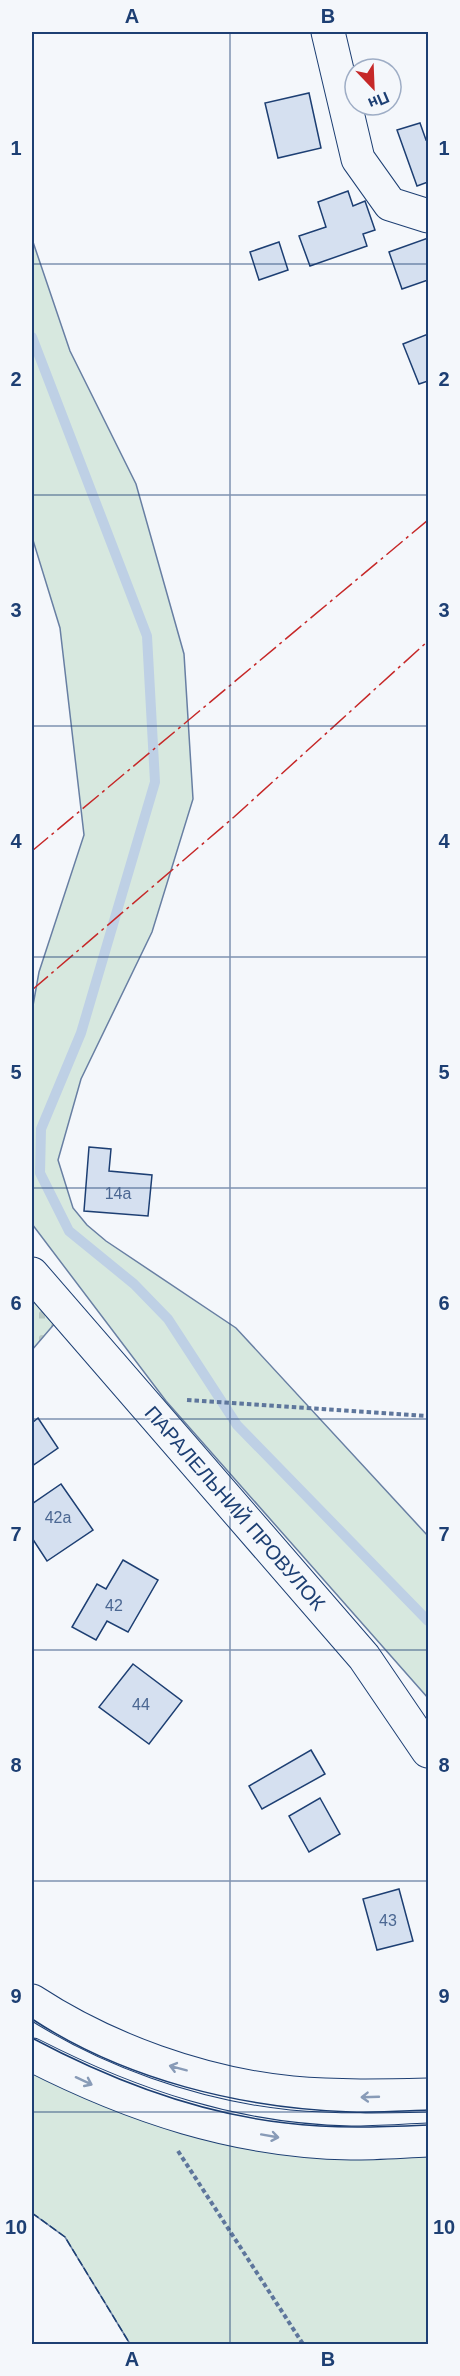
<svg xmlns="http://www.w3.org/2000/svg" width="460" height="2376" viewBox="0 0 460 2376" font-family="Helvetica,sans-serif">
  <defs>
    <pattern id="cemetery-stones" width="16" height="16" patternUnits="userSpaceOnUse" patternTransform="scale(1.5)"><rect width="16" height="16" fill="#d7e8df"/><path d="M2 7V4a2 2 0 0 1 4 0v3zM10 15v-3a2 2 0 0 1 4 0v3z" fill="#b8c8c3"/></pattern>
  </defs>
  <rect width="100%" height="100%" fill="#f4f7fb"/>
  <g fill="#d7e8df" stroke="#687fa3" stroke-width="1.5">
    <path d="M 32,239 L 70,351 L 136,484 L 184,654 L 193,799 L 152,932 L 81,1079 L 58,1160 L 73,1208 L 87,1225 L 106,1241 L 236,1328 L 428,1536 L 428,1698 L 166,1401 L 32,1224 L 32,1011 L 39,972 L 84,835 L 60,628 L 32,537 Z"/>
    <path d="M 32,2069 L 80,2094 L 428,2153 L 428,2344 L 130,2344 L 65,2237 L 32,2213 Z"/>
  </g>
  <path fill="url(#cemetery-stones)" stroke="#687fa3" stroke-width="1.5" d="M 32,1293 L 56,1322 L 32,1350 Z"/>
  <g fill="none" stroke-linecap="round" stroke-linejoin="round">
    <path stroke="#bed0e5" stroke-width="10" d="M 32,337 L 147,636 L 155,782 L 81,1033 L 41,1129 L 40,1173 L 69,1231 L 134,1284 L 168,1319 L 237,1425 L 428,1621"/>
  </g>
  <g fill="#d5e0f0" stroke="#1d3f73" stroke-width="1.5">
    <path d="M 309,93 L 321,148 L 278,158 L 265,103 Z"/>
    <path d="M 420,123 L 426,140 L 428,139 L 428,182 L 417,186 L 397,130 Z"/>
    <path d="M 348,191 L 353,206 L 365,201 L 375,230 L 363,234 L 367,246 L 310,266 L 299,236 L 326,227 L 318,202 Z"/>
    <path d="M 428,238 L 428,280 L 402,289 L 389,252 Z"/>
    <path d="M 279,242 L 288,270 L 259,280 L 250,252 Z"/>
    <path d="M 428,334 L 428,381 L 419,384 L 403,344 Z"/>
    <path d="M 89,1147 L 111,1149 L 109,1171 L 152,1175 L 148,1216 L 84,1211 Z"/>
    <path d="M 38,1418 L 58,1448 L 32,1466 L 32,1423 Z"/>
    <path d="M 61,1484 L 93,1530 L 47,1561 L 32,1538 L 32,1504 Z"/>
    <path d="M 123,1560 L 158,1580 L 128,1632 L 107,1621 L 96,1640 L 72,1627 L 97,1584 L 106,1589 Z"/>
    <path d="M 133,1664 L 182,1701 L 149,1744 L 99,1707 Z"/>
    <path d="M 311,1750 L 325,1774 L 262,1809 L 249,1786 Z"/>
    <path d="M 320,1798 L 340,1834 L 309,1852 L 289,1816 Z"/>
    <path d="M 399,1889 L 413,1941 L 377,1950 L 363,1899 Z"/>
  </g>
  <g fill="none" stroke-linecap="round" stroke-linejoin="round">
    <defs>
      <g id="minor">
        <path d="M 328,32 L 358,159 L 390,204 L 428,216"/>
        <path d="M 32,1274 L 364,1657 L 428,1751"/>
      </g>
      <g id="major">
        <path d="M 32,2001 C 107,2050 202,2084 292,2093 C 338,2097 383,2096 428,2095"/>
        <path d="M 32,2055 C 132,2106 236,2141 351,2143 C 377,2143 403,2141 428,2140"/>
      </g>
    </defs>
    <use href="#minor" stroke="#1d3f73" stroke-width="35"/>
    <use href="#major" stroke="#1d3f73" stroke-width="35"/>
    <g stroke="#5e769c" stroke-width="4" stroke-dasharray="4.5 3" stroke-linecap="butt">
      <path d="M 187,1400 L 428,1416"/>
      <path d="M 178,2151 L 303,2344"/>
    </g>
    <use href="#minor" stroke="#f4f7fb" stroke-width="33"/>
    <use href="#major" stroke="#f4f7fb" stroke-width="33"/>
    <g stroke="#1d3f73" stroke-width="1.5">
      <path d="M 32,2019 C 125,2080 241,2108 351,2112 C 377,2113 403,2111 428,2110"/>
      <path d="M 32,2038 C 111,2080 196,2113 286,2123 C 334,2129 381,2127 428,2125"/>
    </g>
    <path stroke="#1d3f73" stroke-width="1.5" stroke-dasharray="8 3" stroke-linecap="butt" d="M 32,2213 L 65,2237 L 130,2344"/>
    <g stroke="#c62828" stroke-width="1.5" stroke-dasharray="21 4.5 3 4.5" stroke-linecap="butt">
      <path d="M 32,851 L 428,520"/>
      <path d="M 32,990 L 234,817 L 428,641"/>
    </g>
  </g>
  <defs><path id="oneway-shaft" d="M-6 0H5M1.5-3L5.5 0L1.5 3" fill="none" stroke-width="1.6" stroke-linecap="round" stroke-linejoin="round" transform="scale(1.5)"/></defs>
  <g stroke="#889bb7">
    <use href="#oneway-shaft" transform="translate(178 2068) rotate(-165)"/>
    <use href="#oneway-shaft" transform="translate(84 2081) rotate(25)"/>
    <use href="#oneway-shaft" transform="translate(370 2097) rotate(178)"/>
    <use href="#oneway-shaft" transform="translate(270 2136) rotate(10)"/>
  </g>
  <path fill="none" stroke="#1d3f73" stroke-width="1.5" stroke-opacity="0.55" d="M 230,32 L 230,2344M 32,264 L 428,264M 32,495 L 428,495M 32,726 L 428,726M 32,957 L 428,957M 32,1188 L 428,1188M 32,1419 L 428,1419M 32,1650 L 428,1650M 32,1881 L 428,1881M 32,2112 L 428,2112"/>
  <g text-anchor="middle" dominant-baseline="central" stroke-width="4.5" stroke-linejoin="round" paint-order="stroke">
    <g font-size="16" fill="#4b6792">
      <text x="118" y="1193">14а</text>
      <text x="58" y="1517">42а</text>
      <text x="114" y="1605">42</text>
      <text x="141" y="1704">44</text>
      <text x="388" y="1920">43</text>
    </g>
    <g font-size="20" fill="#1d3f73" stroke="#f4f7fb">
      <text transform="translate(235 1508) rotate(49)">ПАРАЛЕЛЬНИЙ ПРОВУЛОК</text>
    </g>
  </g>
  <rect width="460" height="2376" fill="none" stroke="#f4f7fb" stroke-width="66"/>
  <g transform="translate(373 87) rotate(157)"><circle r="28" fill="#f4f7fb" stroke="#9eadc5" stroke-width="1.5"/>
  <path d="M0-4.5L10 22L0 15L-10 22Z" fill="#c62828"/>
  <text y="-9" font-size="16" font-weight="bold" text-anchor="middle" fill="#1d3f73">Пн</text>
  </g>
  <rect x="33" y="33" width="394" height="2310" fill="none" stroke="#1d3f73" stroke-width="2"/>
  <g font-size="20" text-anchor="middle" font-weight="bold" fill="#1d3f73">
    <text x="132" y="23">A</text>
    <text x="328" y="23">B</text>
    <text x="16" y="155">1</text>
    <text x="444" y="155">1</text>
    <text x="16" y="386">2</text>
    <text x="444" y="386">2</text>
    <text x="16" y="617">3</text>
    <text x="444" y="617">3</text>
    <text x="16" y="848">4</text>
    <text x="444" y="848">4</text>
    <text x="16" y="1079">5</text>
    <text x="444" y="1079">5</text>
    <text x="16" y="1310">6</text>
    <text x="444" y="1310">6</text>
    <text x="16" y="1541">7</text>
    <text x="444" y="1541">7</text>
    <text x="16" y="1772">8</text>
    <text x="444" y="1772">8</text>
    <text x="16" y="2003">9</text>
    <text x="444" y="2003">9</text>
    <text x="16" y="2234">10</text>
    <text x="444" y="2234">10</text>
    <text x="132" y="2366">A</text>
    <text x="328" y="2366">B</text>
  </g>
</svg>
